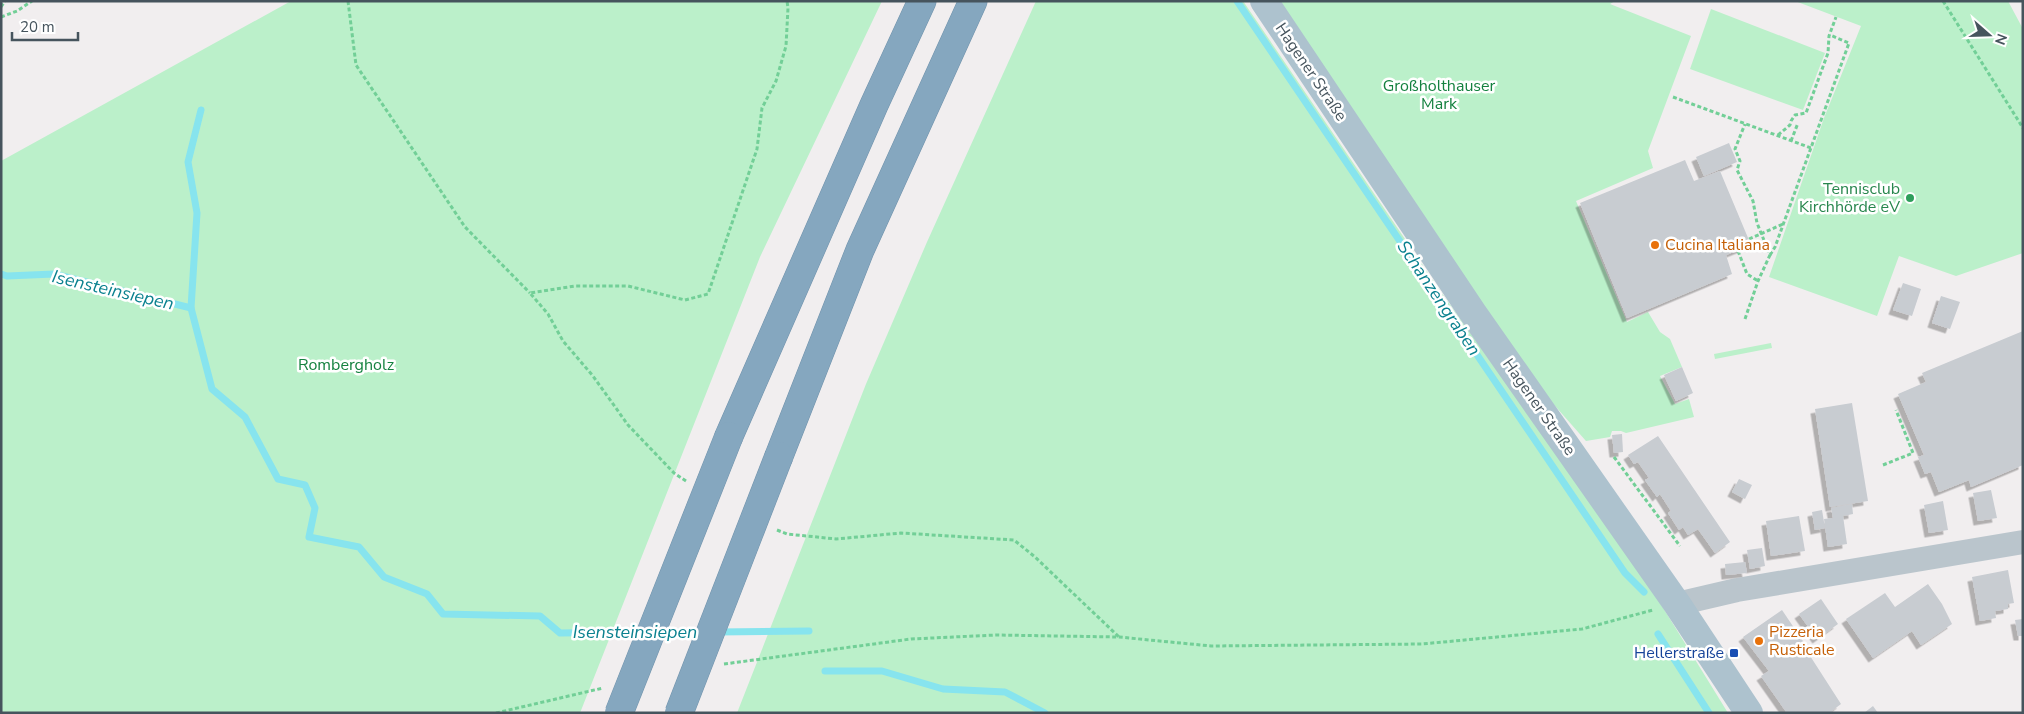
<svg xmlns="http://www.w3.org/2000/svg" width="2024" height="714" viewBox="0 0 2024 714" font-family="'Nunito Sans',sans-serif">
  <defs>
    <filter id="shadow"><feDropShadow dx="-4.5" dy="4.5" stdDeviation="0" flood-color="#0004"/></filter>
  </defs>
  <rect width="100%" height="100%" fill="#f1eeef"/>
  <g fill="#bbf0ca">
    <path d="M 291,1 L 882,1 L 760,257 L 580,713 L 1,713 L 1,161 Z"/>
    <path d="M 1036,1 L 1243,1 L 1441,292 L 1641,572 L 1728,713 L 737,713 L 866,384 L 927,242 Z"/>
    <path d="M 1264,1 L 1615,1 L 1610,4 L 1691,36 L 1648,151 L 1653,168 L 1576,201 L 1627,322 L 1648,312 L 1660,332 L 1670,339 L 1682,367 L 1660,376 L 1675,404 L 1689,399 L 1694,417 L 1626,433 L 1621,431 L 1612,431 L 1610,437 L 1586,441 L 1473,313 Z"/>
    <path d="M 1795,1 L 2008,1 L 2023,29 L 2023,253 L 1956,276 L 1899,256 L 1877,316 L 1769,277 L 1824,118 L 1861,26 Z"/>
    <path d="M 1711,9 L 1825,53 L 1803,110 L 1690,69 Z"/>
    <path d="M 1771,343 L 1772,348 L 1715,359 L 1714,354 Z"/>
  </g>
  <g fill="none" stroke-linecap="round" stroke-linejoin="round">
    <g stroke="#87e4ee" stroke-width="7">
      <path d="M 1237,1 L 1625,573 L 1644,592"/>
      <path d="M 1,274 L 7,276 L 54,274 L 191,308 L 212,389 L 245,417 L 278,479 L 305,485 L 315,508 L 309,537 L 359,547 L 384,577 L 427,594 L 443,614 L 540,616 L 560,633 L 644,632"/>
      <path d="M 191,308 L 197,213 L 188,162 L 201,110"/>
      <path d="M 657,632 L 704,632"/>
      <path d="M 717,632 L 809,631"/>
      <path d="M 1658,634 L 1709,713"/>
      <path d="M 825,671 L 882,671 L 943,689 L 1005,692 L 1045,713"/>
    </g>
  </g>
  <g fill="#c8ccd1" filter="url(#shadow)">
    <path d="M 1729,143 L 1737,162 L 1704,176 L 1696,157 Z"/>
    <path d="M 1685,160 L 1694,181 L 1720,171 L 1751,245 L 1726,255 L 1732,274 L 1627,318 L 1580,203 Z"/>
    <path d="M 1903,283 L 1921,289 L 1912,316 L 1893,310 Z"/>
    <path d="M 1941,296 L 1960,302 L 1950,329 L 1932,323 Z"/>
    <path d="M 2023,331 L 2023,465 L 1971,487 L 1969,480 L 1939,492 L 1931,472 L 1925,474 L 1918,457 L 1924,455 L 1898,394 L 1926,382 L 1922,373 Z"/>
    <path d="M 1682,367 L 1693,393 L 1676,401 L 1664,375 Z"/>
    <path d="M 1852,403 L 1868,501 L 1830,507 L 1815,409 Z"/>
    <path d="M 1622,434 L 1623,452 L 1614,453 L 1612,435 Z"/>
    <path d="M 1658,436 L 1730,542 L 1715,553 L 1698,529 L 1688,535 L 1683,527 L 1679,530 L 1668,513 L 1671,511 L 1660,494 L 1657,497 L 1645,480 L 1649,478 L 1638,462 L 1634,464 L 1628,455 Z"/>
    <path d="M 1739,479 L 1752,485 L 1745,499 L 1732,492 Z"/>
    <path d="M 1991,490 L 1997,518 L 1978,521 L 1973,493 Z"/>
    <path d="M 1943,501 L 1948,530 L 1929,533 L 1924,505 Z"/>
    <path d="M 1852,504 L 1853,514 L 1843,516 L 1847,544 L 1828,547 L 1824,519 L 1833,518 L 1831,508 Z"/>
    <path d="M 1822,510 L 1825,528 L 1815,530 L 1812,512 Z"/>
    <path d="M 1799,516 L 1805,551 L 1771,556 L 1766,521 Z"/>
    <path d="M 1762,548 L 1765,566 L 1750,569 L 1747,550 Z"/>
    <path d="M 1745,562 L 1747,573 L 1726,575 L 1725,564 Z"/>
    <path d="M 2008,570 L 2014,603 L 2008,604 L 2008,609 L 1995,611 L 1996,618 L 1980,621 L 1972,577 Z"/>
    <path d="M 1928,584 L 1942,604 L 1952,624 L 1921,645 L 1912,631 L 1873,658 L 1846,619 L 1885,593 L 1895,607 Z"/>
    <path d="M 1821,599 L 1838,624 L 1817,639 L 1799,614 Z"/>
    <path d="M 1782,610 L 1807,647 L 1805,648 L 1841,704 L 1829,713 L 1787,713 L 1761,676 L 1769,671 L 1743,637 Z"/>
    <path d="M 2023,619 L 2023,636 L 2018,636 L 2015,620 Z"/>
    <path d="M 1873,706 L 1878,713 L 1864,713 Z"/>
  </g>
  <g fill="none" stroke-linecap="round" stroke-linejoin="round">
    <defs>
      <g id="highway">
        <path d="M 729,436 L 874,105 L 922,1"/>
        <path d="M 779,456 L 860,250 L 973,1"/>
      </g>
    </defs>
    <use href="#highway" stroke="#7092ab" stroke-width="29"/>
    <g stroke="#72cf97" stroke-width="3" stroke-dasharray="4 2.5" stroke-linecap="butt">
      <path d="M 348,1 L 356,65 L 465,227 L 530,293"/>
      <path d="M 1943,1 L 2023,128"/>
      <path d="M 1,7 L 5,1"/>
      <path d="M 1,17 L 17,11 L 32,1"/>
      <path d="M 1673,97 L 1811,148"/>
      <path d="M 1778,135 L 1790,125 L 1791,121 L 1795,115 L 1806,113 L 1828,53 L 1829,36 L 1836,17"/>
      <path d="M 1791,141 L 1798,123"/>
      <path d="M 1749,239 L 1783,224"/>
      <path d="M 1738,251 L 1747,274 L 1758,281"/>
      <path d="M 1770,255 L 1775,247 L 1849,43 L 1830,35"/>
      <path d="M 1745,319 L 1758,281 L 1770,255 L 1757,223 L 1753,201 L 1737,170 L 1740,161 L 1735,149 L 1745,124"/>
      <path d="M 1614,457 L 1680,546"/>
      <path d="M 1883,465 L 1913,453 L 1896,410"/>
      <path d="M 686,481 L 674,473 L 628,425 L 593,376 L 563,341 L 548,314 L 530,293 L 575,286 L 628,286 L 685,300 L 708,294 L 757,149 L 762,108 L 776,81 L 786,46 L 788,8 L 787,1"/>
      <path d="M 777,530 L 787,534 L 836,539 L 901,533 L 1014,540 L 1035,557 L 1119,637"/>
      <path d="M 724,664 L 911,639 L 996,635 L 1119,637 L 1211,646 L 1422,644 L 1582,629 L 1653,610"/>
      <path d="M 496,713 L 603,688"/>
    </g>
    <path stroke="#bac5cc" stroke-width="24" d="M 1677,604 L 1737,590 L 2023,542"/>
    <path stroke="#adc2ce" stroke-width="28" d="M 1264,1 L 1473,313 L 1677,604 L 1749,713"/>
    <use href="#highway" stroke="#85a7bf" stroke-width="28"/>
    <defs>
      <g id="highway-bridge">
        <path d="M 619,713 L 729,436"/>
        <path d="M 679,713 L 779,456"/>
      </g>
    </defs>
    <use href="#highway-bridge" stroke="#7092ab" stroke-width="29" stroke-linecap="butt"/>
    <use href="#highway-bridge" stroke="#85a7bf" stroke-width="28"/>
  </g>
  <circle fill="#2e9e5b" stroke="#fff" stroke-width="2" cx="1910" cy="198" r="5"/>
  <g fill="#e8710a" stroke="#fff" stroke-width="2">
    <circle cx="1655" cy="245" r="5"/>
    <circle cx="1759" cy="641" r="5"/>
  </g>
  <rect fill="#1a4fb4" stroke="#fff" stroke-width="2" x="1729" y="648" width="10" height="10" rx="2.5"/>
  <g text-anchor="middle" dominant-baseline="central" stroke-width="5" stroke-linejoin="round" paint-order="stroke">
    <g font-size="16" fill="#46545d" stroke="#fff">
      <text transform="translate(1311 72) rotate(56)">Hagener Straße</text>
      <text transform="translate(1539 407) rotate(55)">Hagener Straße</text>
    </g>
    <g font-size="16" fill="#14813f" stroke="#fff">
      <text x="1439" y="86">Großholthauser<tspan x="1439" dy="18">Mark</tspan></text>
      <text x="346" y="365">Rombergholz</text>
    </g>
    <g font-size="16" fill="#27864d" stroke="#fff" text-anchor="end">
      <text x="1900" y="189">Tennisclub<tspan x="1900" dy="18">Kirchhörde eV</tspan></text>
    </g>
    <g font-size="16" fill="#c56008" stroke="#fff" text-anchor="start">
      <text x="1665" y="245">Cucina Italiana</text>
      <text x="1769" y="632">Pizzeria<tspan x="1769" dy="18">Rusticale</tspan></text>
    </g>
    <g font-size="16" fill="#164399" stroke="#fff" text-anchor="end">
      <text x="1724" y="653">Hellerstraße</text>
    </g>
    <g font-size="18" font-style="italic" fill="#0a818f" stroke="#fff">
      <text transform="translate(113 290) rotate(13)">Isensteinsiepen</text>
      <text transform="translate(1439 298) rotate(56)">Schanzengraben</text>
      <text x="635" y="632">Isensteinsiepen</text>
    </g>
  </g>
  <rect width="2024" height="714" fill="none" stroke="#46545d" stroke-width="5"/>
  <g transform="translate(1989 35) rotate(110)" stroke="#ffffff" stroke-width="4" paint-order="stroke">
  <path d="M0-4L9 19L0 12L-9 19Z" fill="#46545d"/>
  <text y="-8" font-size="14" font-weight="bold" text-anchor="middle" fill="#46545d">N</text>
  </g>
  <path d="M12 32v8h66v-8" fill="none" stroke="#46545d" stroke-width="2.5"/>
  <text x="20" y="32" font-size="15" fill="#46545d" stroke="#ffffff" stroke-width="4" paint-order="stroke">20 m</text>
</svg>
